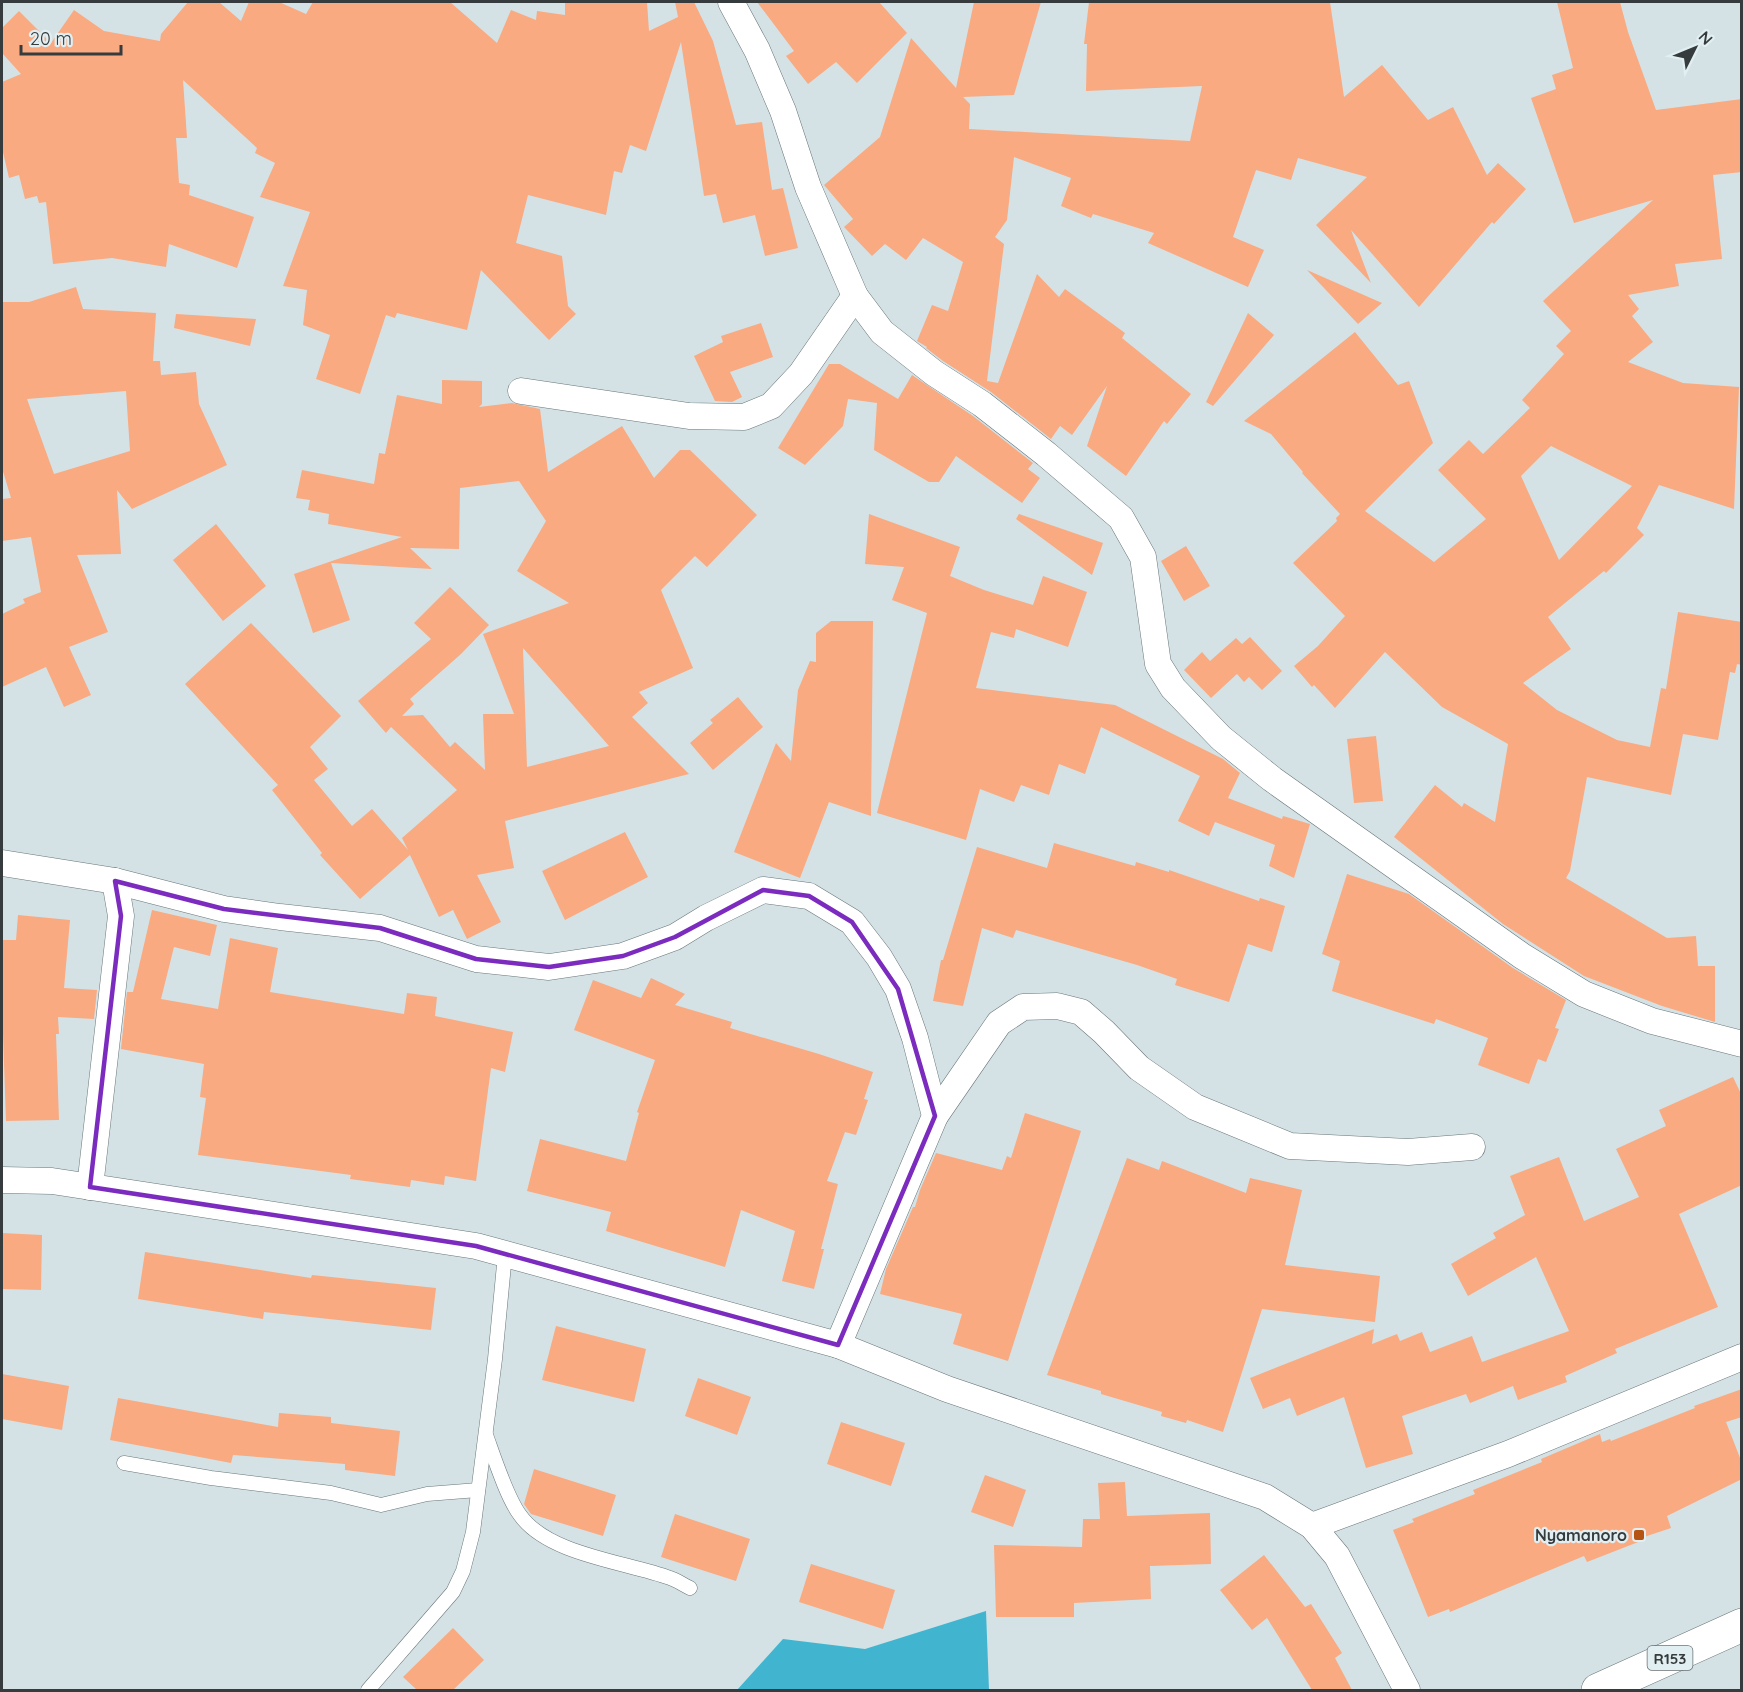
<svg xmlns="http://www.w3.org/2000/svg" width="1743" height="1692" viewBox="0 0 1743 1692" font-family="Quicksand,sans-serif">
  <rect width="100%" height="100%" fill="#d4e2e6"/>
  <path fill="#41b5cf" d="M 986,1611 L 989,1690 L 737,1690 L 783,1639 L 865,1649 Z"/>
  <g fill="#f9aa81" fill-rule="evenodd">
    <path d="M 188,2 L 219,2 L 241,21 L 249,2 L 279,2 L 306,14 L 313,2 L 450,2 L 497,43 L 511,10 L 536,20 L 537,11 L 565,15 L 565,2 L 647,2 L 649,31 L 678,17 L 675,2 L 694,2 L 713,41 L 736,125 L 762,122 L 772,190 L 783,188 L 798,248 L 765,256 L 755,215 L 723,223 L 716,194 L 704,196 L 681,42 L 646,151 L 630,145 L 622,173 L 614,171 L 606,215 L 528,195 L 516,243 L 562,256 L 568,306 L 576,314 L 549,340 L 481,270 L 467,330 L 397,313 L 395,318 L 386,315 L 360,394 L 316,379 L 330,335 L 303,325 L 307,290 L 283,286 L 310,212 L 260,197 L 275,163 L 255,153 L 257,148 L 183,80 L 187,138 L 176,138 L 179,183 L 190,185 L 189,195 L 254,217 L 237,268 L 169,244 L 166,267 L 112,258 L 53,264 L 46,202 L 39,203 L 37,196 L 25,199 L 19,175 L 9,178 L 2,148 L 2,82 L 21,74 L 2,53 L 2,28 L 19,11 L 51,43 L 74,10 L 104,31 L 160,41 L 161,34 Z"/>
    <path d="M 757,2 L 879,2 L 907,33 L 857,83 L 836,62 L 808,84 L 786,56 L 794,51 Z"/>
    <path d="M 974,2 L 1041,2 L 1014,95 L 963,97 L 970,104 L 969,129 L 1190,141 L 1202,86 L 1086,91 L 1087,44 L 1084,44 L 1089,2 L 1330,2 L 1344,97 L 1382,65 L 1428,120 L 1453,107 L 1487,175 L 1498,163 L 1526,189 L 1494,224 L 1492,222 L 1419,307 L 1351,230 L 1371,283 L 1316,225 L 1367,177 L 1298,158 L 1291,180 L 1256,170 L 1233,237 L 1264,250 L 1248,287 L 1148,243 L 1154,233 L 1093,214 L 1091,218 L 1061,206 L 1071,178 L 1014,157 L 1007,220 L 995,237 L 1004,244 L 987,381 L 998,383 L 1037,274 L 1059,297 L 1065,289 L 1125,333 L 1122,338 L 1191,394 L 1167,424 L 1164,421 L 1126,476 L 1087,446 L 1107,386 L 1072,435 L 1060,426 L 1051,439 L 991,392 L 943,361 L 926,348 L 927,347 L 917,341 L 932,305 L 948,311 L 963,262 L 923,238 L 906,260 L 885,244 L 872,256 L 844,227 L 853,219 L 824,185 L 880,137 L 911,38 L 956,88 Z"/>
    <path d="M 1557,2 L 1620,2 L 1628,32 L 1656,110 L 1742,99 L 1742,172 L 1713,175 L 1722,259 L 1675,264 L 1679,286 L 1628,295 L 1639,309 L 1632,316 L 1653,342 L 1628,362 L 1683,383 L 1739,387 L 1734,509 L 1659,485 L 1637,528 L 1644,535 L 1606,573 L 1604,571 L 1548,617 L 1571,649 L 1523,683 L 1557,710 L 1617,740 L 1650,747 L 1661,688 L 1666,689 L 1678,612 L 1742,622 L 1742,665 L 1737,664 L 1735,673 L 1730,672 L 1718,740 L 1683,734 L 1671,795 L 1587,777 L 1570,871 L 1566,878 L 1667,938 L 1696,936 L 1698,966 L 1715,966 L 1715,1022 L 1662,1006 L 1584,976 L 1503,924 L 1394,837 L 1435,785 L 1462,807 L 1464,803 L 1495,822 L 1508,744 L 1442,707 L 1385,652 L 1335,708 L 1314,685 L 1312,687 L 1294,666 L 1318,646 L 1345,616 L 1293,563 L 1337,521 L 1336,518 L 1340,514 L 1302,473 L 1303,472 L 1271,434 L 1244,421 L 1355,332 L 1398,385 L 1409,381 L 1433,443 L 1365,511 L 1434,562 L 1486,519 L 1438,470 L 1469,440 L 1483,454 L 1530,408 L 1522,400 L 1564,354 L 1556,346 L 1571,331 L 1543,301 L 1653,200 L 1574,223 L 1531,98 L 1556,89 L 1552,75 L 1573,68 ZM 1551,446 L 1632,486 L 1559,560 L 1521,476 Z"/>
    <path d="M 1307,270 L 1382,303 L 1358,324 Z"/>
    <path d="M 76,287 L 83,309 L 156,313 L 153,361 L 160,361 L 161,375 L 196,372 L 199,404 L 227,465 L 132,509 L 117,490 L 121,554 L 77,555 L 108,632 L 69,647 L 91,695 L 64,707 L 46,667 L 2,687 L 2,614 L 25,603 L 23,599 L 41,592 L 31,537 L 2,541 L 2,499 L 11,498 L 2,468 L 2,302 L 29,302 ZM 126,391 L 130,451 L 54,474 L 27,399 Z"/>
    <path d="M 1248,313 L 1274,335 L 1213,406 L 1206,402 Z"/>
    <path d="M 176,314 L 256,319 L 250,346 L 174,328 Z"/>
    <path d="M 761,323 L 773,357 L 730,372 L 742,397 L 732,402 L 715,401 L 694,356 L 723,342 L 721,336 Z"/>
    <path d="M 829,364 L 840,364 L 898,399 L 912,375 L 973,416 L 1033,463 L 1028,469 L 1040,478 L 1022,503 L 956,456 L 939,482 L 929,482 L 874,450 L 877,403 L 848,399 L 843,426 L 805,465 L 778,448 Z"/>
    <path d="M 442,380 L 482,381 L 482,404 L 479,407 L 512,403 L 540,409 L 548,472 L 622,426 L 654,478 L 680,450 L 690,450 L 757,515 L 707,567 L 695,556 L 661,590 L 693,668 L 639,692 L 648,703 L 632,717 L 689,774 L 505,821 L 514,868 L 477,875 L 501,922 L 467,939 L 453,910 L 439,917 L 410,855 L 360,899 L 320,855 L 322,853 L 272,790 L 278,785 L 185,684 L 251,623 L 341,716 L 310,747 L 328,769 L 314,780 L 352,826 L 372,809 L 408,850 L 402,838 L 457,790 L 391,727 L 386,733 L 358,701 L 431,639 L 414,623 L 450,587 L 489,625 L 461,654 L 410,699 L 414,704 L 402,716 L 423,715 L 450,747 L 455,742 L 485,770 L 483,714 L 514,714 L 483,634 L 569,603 L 517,571 L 546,521 L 519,481 L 460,488 L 459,549 L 410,548 L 432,569 L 331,563 L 350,620 L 313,633 L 294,574 L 402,537 L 328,524 L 329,514 L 308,510 L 310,500 L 296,498 L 302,470 L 374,484 L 379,453 L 385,454 L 397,395 L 442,404 ZM 523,648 L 609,746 L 527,767 Z"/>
    <path d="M 869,514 L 960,547 L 950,576 L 984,590 L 1033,605 L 1043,576 L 1087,592 L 1068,647 L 1016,629 L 1014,638 L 991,632 L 976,688 L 1115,705 L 1223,759 L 1240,773 L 1228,798 L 1282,819 L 1283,816 L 1310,824 L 1294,878 L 1269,866 L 1275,845 L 1215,822 L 1209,836 L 1178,821 L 1200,776 L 1101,727 L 1085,774 L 1059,764 L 1049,795 L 1021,785 L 1014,802 L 980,789 L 966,840 L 877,813 L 927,613 L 892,600 L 904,567 L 865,564 Z"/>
    <path d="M 1019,514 L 1103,543 L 1092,575 L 1016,519 Z"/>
    <path d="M 216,524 L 266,586 L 223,621 L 173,560 Z"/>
    <path d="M 1186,546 L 1210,586 L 1184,601 L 1161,561 Z"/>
    <path d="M 831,621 L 873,621 L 871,816 L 829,802 L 800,878 L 734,852 L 776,743 L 791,761 L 798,690 L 810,661 L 816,662 L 816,633 Z"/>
    <path d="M 1250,637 L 1282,671 L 1262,690 L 1249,677 L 1244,682 L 1237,674 L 1211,698 L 1184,670 L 1202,652 L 1210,661 L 1236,638 L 1242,644 Z"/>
    <path d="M 738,697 L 763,727 L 713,770 L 690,743 L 713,723 L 710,720 Z"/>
    <path d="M 1376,736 L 1383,801 L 1354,803 L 1347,739 Z"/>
    <path d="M 625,832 L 648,877 L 565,920 L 542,871 Z"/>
    <path d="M 1054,843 L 1135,866 L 1136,862 L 1169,872 L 1169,870 L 1259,901 L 1260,898 L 1285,906 L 1272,952 L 1248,944 L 1229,1002 L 1175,985 L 1177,979 L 1137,965 L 1016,930 L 1013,938 L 982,928 L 963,1006 L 933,1001 L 941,960 L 943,960 L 977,847 L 1047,868 Z"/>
    <path d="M 1347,874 L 1409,894 L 1513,968 L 1566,1000 L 1555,1028 L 1559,1029 L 1546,1062 L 1538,1059 L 1529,1084 L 1478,1065 L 1488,1038 L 1436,1019 L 1434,1024 L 1332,991 L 1340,961 L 1322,954 Z"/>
    <path d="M 152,910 L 217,925 L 210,956 L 174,947 L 161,999 L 218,1009 L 230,938 L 278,948 L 270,992 L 404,1014 L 407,993 L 437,997 L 435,1016 L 513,1032 L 505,1072 L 491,1068 L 476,1181 L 445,1176 L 444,1185 L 411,1180 L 410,1187 L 350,1179 L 351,1175 L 198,1155 L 206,1098 L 200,1097 L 204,1064 L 121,1049 L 127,992 L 133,992 Z"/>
    <path d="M 18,915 L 70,920 L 64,988 L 97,990 L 94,1019 L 58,1017 L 59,1034 L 56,1034 L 59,1120 L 6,1121 L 2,1005 L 2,940 L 16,940 Z"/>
    <path d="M 651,978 L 685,994 L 675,1005 L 732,1022 L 730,1028 L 819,1054 L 873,1072 L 864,1099 L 868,1100 L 856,1135 L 845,1132 L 827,1181 L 838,1184 L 821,1249 L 824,1249 L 814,1289 L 782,1281 L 795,1231 L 741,1210 L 725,1267 L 606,1231 L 611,1212 L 527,1191 L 540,1139 L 626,1161 L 639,1113 L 637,1112 L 655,1060 L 574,1030 L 593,980 L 641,998 Z"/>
    <path d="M 1733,1077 L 1742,1096 L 1742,1185 L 1679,1214 L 1718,1307 L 1615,1349 L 1617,1353 L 1565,1376 L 1567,1382 L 1518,1400 L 1513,1386 L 1470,1403 L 1466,1394 L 1402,1416 L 1413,1454 L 1366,1468 L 1344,1397 L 1297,1416 L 1290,1398 L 1263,1409 L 1250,1378 L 1374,1329 L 1372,1344 L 1397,1334 L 1400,1341 L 1422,1332 L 1430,1352 L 1472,1336 L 1482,1362 L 1569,1331 L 1536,1257 L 1468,1296 L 1451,1264 L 1496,1238 L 1493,1233 L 1525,1215 L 1510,1176 L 1559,1157 L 1584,1221 L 1639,1197 L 1616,1149 L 1666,1126 L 1659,1110 Z"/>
    <path d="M 1025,1113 L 1081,1131 L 1008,1361 L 953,1344 L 962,1314 L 880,1294 L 886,1269 L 913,1207 L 915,1207 L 920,1190 L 936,1153 L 1002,1170 L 1007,1156 L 1011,1158 Z"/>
    <path d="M 1127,1158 L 1159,1170 L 1162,1161 L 1246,1193 L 1250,1178 L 1302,1190 L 1285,1265 L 1380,1276 L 1375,1322 L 1262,1309 L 1223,1432 L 1187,1420 L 1186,1423 L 1161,1416 L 1162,1412 L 1101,1394 L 1101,1391 L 1047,1375 Z"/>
    <path d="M 2,1233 L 42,1235 L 41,1290 L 2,1289 Z"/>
    <path d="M 145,1252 L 311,1278 L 312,1275 L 436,1288 L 431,1330 L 264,1312 L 263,1319 L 138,1299 Z"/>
    <path d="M 556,1326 L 646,1349 L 634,1402 L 542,1380 Z"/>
    <path d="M 2,1374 L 69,1386 L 62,1430 L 2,1419 Z"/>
    <path d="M 698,1378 L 751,1397 L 737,1435 L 685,1416 Z"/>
    <path d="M 1742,1389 L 1742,1417 L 1726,1422 L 1742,1463 L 1742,1479 L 1667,1516 L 1671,1528 L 1644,1537 L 1646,1539 L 1587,1562 L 1584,1556 L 1450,1612 L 1449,1609 L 1428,1617 L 1393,1530 L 1414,1522 L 1412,1519 L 1475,1494 L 1473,1490 L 1542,1462 L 1541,1459 L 1600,1434 L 1602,1442 L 1610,1439 L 1611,1441 L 1695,1408 L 1694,1406 Z"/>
    <path d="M 118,1398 L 278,1427 L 279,1413 L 331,1417 L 331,1423 L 400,1431 L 395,1476 L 345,1470 L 345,1464 L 233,1455 L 231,1463 L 110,1440 Z"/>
    <path d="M 841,1422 L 905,1443 L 891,1486 L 827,1464 Z"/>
    <path d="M 534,1469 L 616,1495 L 603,1536 L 531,1514 L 524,1504 Z"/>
    <path d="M 985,1475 L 1026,1490 L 1013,1527 L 971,1512 Z"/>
    <path d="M 1125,1482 L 1127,1516 L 1210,1513 L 1211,1564 L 1150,1566 L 1151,1599 L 1074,1603 L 1074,1617 L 996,1617 L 994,1545 L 1082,1547 L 1083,1519 L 1100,1519 L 1098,1483 Z"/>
    <path d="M 675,1514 L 750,1539 L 736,1581 L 661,1557 Z"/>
    <path d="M 1264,1555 L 1305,1607 L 1311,1604 L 1342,1653 L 1335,1658 L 1352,1690 L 1312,1690 L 1267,1618 L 1252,1630 L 1220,1590 Z"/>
    <path d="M 811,1564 L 895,1590 L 883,1629 L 799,1602 Z"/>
    <path d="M 453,1628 L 484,1660 L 453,1690 L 417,1690 L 403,1677 Z"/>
  </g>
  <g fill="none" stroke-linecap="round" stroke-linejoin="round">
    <defs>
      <g id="service">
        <path d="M 486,1435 C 494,1457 507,1498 520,1515 C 548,1555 627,1562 670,1578 C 677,1580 683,1585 690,1588"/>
        <path d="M 124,1463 L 211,1478 L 331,1493 L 381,1505 L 427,1494 L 478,1490"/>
        <path d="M 368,1690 L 453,1592 L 463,1571 L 473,1532 L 495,1359 L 505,1254"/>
      </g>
      <g id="minor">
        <path d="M 731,2 L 757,50 L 783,111 L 808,187 L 855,296 L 882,332 L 934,373 L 982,404 L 1046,454 L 1121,518 L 1143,557 L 1158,664 L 1173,688 L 1221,738 L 1272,779 L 1522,956 L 1584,994 L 1652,1021 L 1742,1044"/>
        <path d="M 521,391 L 689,416 L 744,417 L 771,406 L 801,374 L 855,296"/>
        <path d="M 2,863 L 115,881 L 224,909 L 280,917 L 380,928 L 476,959 L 549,967 L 623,956 L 675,937 L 706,918 L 763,890 L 809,896 L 852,922 L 879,957 L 898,989 L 915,1038 L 935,1116 L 838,1345"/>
        <path d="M 935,1116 L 999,1023 L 1023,1007 L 1057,1006 L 1081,1012 L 1104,1032 L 1139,1068 L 1195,1107 L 1290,1146 L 1408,1152 L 1472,1147"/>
        <path d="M 2,1180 L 52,1181 L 476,1246 L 838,1345 L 947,1389 L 1265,1497 L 1312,1526 L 1337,1556 L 1407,1690"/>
        <path d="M 90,1187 L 121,916 L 115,881"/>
        <path d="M 1312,1526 L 1508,1454 L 1742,1357"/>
      </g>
      <path id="primary" d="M 1598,1690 L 1742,1625"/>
    </defs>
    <use href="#service" stroke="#697679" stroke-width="15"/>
    <use href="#minor" stroke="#697679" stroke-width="27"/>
    <use href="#primary" stroke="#697679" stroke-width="34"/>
    <use href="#service" stroke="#fff" stroke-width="14"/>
    <use href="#minor" stroke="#fff" stroke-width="26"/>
    <use href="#primary" stroke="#fff" stroke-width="33"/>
  </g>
  <path fill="none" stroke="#7b2cbf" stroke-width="4.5" stroke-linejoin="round" d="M 115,881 L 224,909 L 380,928 L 476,959 L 549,967 L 623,956 L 675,937 L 763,890 L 809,896 L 852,922 L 898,989 L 935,1116 L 838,1345 L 476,1246 L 90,1187 L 121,916 Z"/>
  <rect fill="#b55412" stroke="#e1eff3" stroke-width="2" x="1633" y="1529" width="12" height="12" rx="3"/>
  <g text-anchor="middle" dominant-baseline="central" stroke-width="4.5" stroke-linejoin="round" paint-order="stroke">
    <rect fill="#e1eff3" stroke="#697174" stroke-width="1.5" x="1647.5" y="1646" width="45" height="24" rx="4.5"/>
    <g font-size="15" font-weight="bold" fill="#363b3d">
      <text x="1670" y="1658">R153</text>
    </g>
    <g font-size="16" font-weight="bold" fill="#363b3d" stroke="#e1eff3" text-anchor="end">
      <text x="1627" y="1535">Nyamanoro</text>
    </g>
  </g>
  <rect width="1743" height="1692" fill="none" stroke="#363b3d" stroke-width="6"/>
  <g transform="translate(1695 48) rotate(47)" stroke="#e1eff3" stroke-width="4.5" paint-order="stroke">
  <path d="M0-4.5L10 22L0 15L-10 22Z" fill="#363b3d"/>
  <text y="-9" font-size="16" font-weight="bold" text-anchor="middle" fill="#363b3d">N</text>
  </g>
  <path d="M21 45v9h100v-9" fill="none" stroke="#363b3d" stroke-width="3"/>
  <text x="30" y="45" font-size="18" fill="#363b3d" stroke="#e1eff3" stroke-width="4.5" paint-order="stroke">20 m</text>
</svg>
